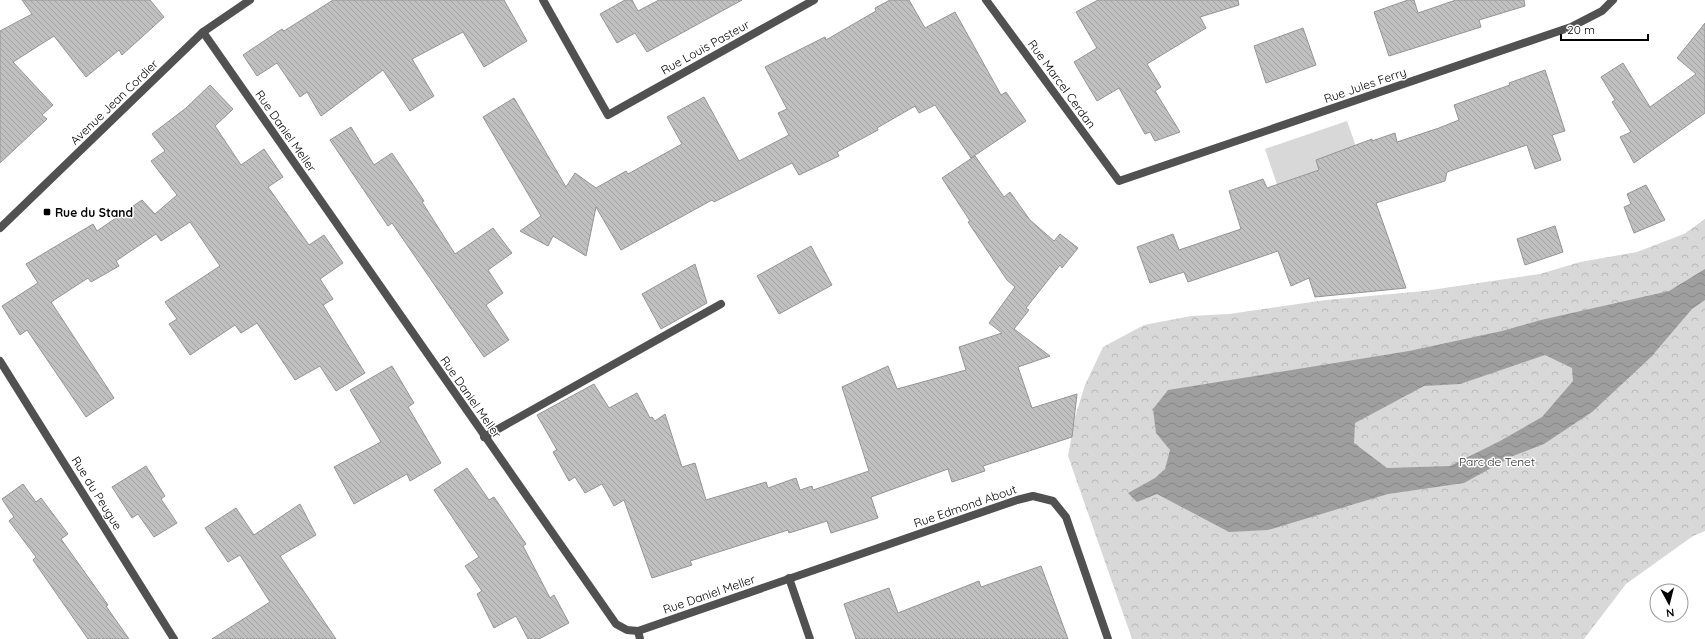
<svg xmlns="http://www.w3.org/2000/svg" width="1705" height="639" viewBox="0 0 1705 639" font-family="Quicksand,sans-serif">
  <defs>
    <pattern id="forest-crowns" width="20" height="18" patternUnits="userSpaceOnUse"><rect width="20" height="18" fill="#d8d8d8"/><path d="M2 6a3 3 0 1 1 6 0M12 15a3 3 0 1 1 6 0" fill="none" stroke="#b8b8b8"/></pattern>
    <pattern id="water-waves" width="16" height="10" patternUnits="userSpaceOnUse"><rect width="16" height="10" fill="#9f9f9f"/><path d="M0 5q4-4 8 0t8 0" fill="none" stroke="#878787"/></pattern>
    <pattern id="building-back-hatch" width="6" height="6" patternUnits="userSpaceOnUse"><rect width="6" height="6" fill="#c0c0c0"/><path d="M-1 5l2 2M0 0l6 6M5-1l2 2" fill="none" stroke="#a3a3a3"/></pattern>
  </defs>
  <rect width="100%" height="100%" fill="#fff"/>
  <path fill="url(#forest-crowns)" d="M 1705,219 L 1705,531 L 1693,536 L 1626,584 L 1584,639 L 1132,639 L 1068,456 L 1075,417 L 1085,385 L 1103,347 L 1144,325 L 1191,316 L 1229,314 L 1326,300 L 1424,291 L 1540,274 L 1580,262 L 1637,252 L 1684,234 Z"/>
  <path fill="#d8d8d8" d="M 1347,121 L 1406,288 L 1315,297 L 1265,149 Z"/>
  <path fill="url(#water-waves)" fill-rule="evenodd" d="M 1705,269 L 1705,300 L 1692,309 L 1651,357 L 1592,412 L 1544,444 L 1513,456 L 1464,483 L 1388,494 L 1268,530 L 1229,532 L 1157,494 L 1137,502 L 1128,493 L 1155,478 L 1165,469 L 1170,450 L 1156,433 L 1153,409 L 1168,390 L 1409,351 L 1502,331 L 1541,320 L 1669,291 ZM 1545,355 L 1572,368 L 1573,381 L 1542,417 L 1500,441 L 1450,466 L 1387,468 L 1354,443 L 1355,423 L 1424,386 L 1460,384 Z"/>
  <g fill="url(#building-back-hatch)" stroke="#959595">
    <path d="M 22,0 L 150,0 L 164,17 L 122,55 L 119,50 L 86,77 L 54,36 L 13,62 L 53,105 L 42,115 L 47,119 L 0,163 L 0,31 L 32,14 Z"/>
    <path d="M 333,0 L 504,0 L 527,41 L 484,67 L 463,32 L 412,59 L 434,96 L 410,111 L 383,70 L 321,116 L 307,92 L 300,97 L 277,63 L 257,76 L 243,55 L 282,29 L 284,31 Z"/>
    <path d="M 625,0 L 632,0 L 638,11 L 659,0 L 742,0 L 647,52 L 635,33 L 617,43 L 600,14 Z"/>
    <path d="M 890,0 L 909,0 L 925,28 L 955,12 L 1001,95 L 1006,92 L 1026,121 L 971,158 L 935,105 L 919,113 L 915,106 L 877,128 L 878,130 L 837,152 L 839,156 L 799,175 L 792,163 L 714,202 L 712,200 L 621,250 L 596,207 L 586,256 L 553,236 L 548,246 L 520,231 L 541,216 L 483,117 L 514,98 L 566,187 L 575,173 L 596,188 L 626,171 L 628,174 L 682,144 L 667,117 L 704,97 L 739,161 L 789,135 L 778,113 L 787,109 L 765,67 L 825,37 L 826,40 L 876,11 L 875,8 Z"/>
    <path d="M 1098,0 L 1238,0 L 1239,5 L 1200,17 L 1206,28 L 1147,64 L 1161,87 L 1155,91 L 1180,132 L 1155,141 L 1150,132 L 1145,134 L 1119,88 L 1097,101 L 1074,62 L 1097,48 L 1076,12 Z"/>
    <path d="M 1408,0 L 1414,0 L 1418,13 L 1456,0 L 1524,0 L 1525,6 L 1479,20 L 1481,27 L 1389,56 L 1374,12 Z"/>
    <path d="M 1705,23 L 1705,113 L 1634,163 L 1620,137 L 1631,132 L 1612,102 L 1615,100 L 1601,77 L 1623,63 L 1650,107 L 1696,74 L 1677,58 Z"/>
    <path d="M 1303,28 L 1316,65 L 1266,83 L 1254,46 Z"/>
    <path d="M 1545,70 L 1565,131 L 1552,135 L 1561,160 L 1535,169 L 1527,145 L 1447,172 L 1445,181 L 1376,203 L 1406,288 L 1315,297 L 1309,278 L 1291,286 L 1278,251 L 1188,282 L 1184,272 L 1150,283 L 1137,247 L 1173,234 L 1179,250 L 1241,229 L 1229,191 L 1263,179 L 1267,188 L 1319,170 L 1316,160 L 1372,139 L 1372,141 L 1395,133 L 1397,142 L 1439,128 L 1459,120 L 1454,105 L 1510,85 L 1509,83 Z"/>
    <path d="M 210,85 L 233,109 L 215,126 L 241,165 L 264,149 L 283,177 L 268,187 L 309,245 L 324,235 L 343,263 L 320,279 L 333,299 L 323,305 L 365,373 L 336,391 L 320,366 L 295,380 L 257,323 L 241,333 L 235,325 L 190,355 L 169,324 L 177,319 L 165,302 L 220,266 L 190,222 L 161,241 L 156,234 L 116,261 L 119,266 L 91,282 L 88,278 L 51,302 L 114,398 L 86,417 L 27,330 L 20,335 L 2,306 L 38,283 L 26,264 L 93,224 L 97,231 L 142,200 L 155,214 L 177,195 L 151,161 L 165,151 L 152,134 L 186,108 Z"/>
    <path d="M 351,127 L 374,165 L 392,153 L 424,201 L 422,202 L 455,254 L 493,228 L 512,253 L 488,270 L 503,293 L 486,305 L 509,340 L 484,357 L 392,223 L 388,226 L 330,140 Z"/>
    <path d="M 975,156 L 1004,197 L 1010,192 L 1030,220 L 1054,241 L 1060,234 L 1078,248 L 1062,268 L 1060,265 L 1026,308 L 1029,310 L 1014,329 L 1050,356 L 1018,367 L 1032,408 L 1077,394 L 1072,437 L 983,466 L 985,471 L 952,482 L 948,469 L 871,497 L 878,518 L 831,533 L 827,521 L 789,533 L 788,530 L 690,561 L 692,565 L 652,578 L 624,500 L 614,506 L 602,484 L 585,493 L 575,477 L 569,481 L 553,452 L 557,450 L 537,415 L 594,384 L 609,408 L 637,393 L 650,418 L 652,417 L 655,421 L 665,414 L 682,467 L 695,463 L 706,500 L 766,482 L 768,488 L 796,478 L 800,490 L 812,486 L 813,490 L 869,471 L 842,387 L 888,366 L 897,389 L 966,370 L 959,347 L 1002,333 L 989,323 L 1015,287 L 1007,280 L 968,222 L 970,221 L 942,178 Z"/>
    <path d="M 1646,185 L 1665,220 L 1634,233 L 1624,207 L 1631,204 L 1627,194 Z"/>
    <path d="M 1555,226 L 1563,252 L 1525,265 L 1517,239 Z"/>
    <path d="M 811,246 L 832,285 L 779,314 L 757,276 Z"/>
    <path d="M 695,264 L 707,303 L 661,329 L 642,294 Z"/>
    <path d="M 392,366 L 414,403 L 408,407 L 441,463 L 410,481 L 407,474 L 354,504 L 334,467 L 381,442 L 350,390 Z"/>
    <path d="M 146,466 L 165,496 L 161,499 L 177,523 L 154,537 L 138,514 L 132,518 L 112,487 Z"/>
    <path d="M 467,468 L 489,500 L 494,497 L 526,544 L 523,546 L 550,598 L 554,595 L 569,623 L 539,639 L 528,639 L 516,616 L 494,628 L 477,594 L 482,591 L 465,566 L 479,557 L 434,490 Z"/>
    <path d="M 23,484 L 36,502 L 41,498 L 68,534 L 61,539 L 108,605 L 106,606 L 129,639 L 88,639 L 33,560 L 36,557 L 9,521 L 14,517 L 2,499 Z"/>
    <path d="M 300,504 L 316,535 L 280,556 L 336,639 L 212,639 L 270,602 L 240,555 L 228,562 L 205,528 L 236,508 L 254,535 Z"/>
    <path d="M 1041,566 L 1068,639 L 856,639 L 844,604 L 889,588 L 898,613 L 979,581 L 981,587 Z"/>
  </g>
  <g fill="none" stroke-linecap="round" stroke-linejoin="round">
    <g stroke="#515151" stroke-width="8">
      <path d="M 484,437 L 721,304"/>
      <path d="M 638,631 L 640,639"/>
    </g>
    <g stroke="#515151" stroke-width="8">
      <path d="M 543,0 L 608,115 L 814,0"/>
      <path d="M 986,0 L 1119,181 L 1571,27 L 1602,11 L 1613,0"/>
      <path d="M 203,32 L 616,624 L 627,630 L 638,631 L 1017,500 L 1033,496 L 1053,501 L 1066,517 L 1108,639"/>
      <path d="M 0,361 L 174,639"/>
      <path d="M 789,578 L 810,639"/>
    </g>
    <path stroke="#515151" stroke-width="8" d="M 0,228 L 203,32 L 250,0"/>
  </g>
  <rect fill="#000" stroke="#fff" stroke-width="1.5" x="43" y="208" width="8" height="8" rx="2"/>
  <g text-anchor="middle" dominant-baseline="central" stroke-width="3" stroke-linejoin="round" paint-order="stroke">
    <g font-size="12" fill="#000" stroke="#fff">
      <text transform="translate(705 47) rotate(-29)">Rue Louis Pasteur</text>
      <text transform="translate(1062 84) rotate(54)">Rue Marcel Cerdan</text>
      <text transform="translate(1365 85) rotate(-19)">Rue Jules Ferry</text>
      <text transform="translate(114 102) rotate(-44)">Avenue Jean Cordier</text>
      <text transform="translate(286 131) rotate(55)">Rue Daniel Meller</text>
      <text transform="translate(471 397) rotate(55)">Rue Daniel Meller</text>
      <text transform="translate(97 493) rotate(58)">Rue du Peugue</text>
      <text transform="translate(965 506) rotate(-19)">Rue Edmond About</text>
      <text transform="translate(709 594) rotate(-19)">Rue Daniel Meller</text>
    </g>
    <g font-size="12" font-weight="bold" fill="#000" stroke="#fff" text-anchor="start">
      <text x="55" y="212">Rue du Stand</text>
    </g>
    <g font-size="12" fill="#2f2f2f" stroke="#fff">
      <text x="1497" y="461">Parc de Tenet</text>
    </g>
  </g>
  <g transform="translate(1669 603) rotate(173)"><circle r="19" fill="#ffffff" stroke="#999999"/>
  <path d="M0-3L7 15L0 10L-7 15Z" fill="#000000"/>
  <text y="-6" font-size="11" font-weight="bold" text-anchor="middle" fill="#000000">N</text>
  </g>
  <path d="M1561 34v6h87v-6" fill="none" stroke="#000000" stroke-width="2"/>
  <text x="1567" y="34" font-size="12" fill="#000000" stroke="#ffffff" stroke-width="3" paint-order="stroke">20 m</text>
</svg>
